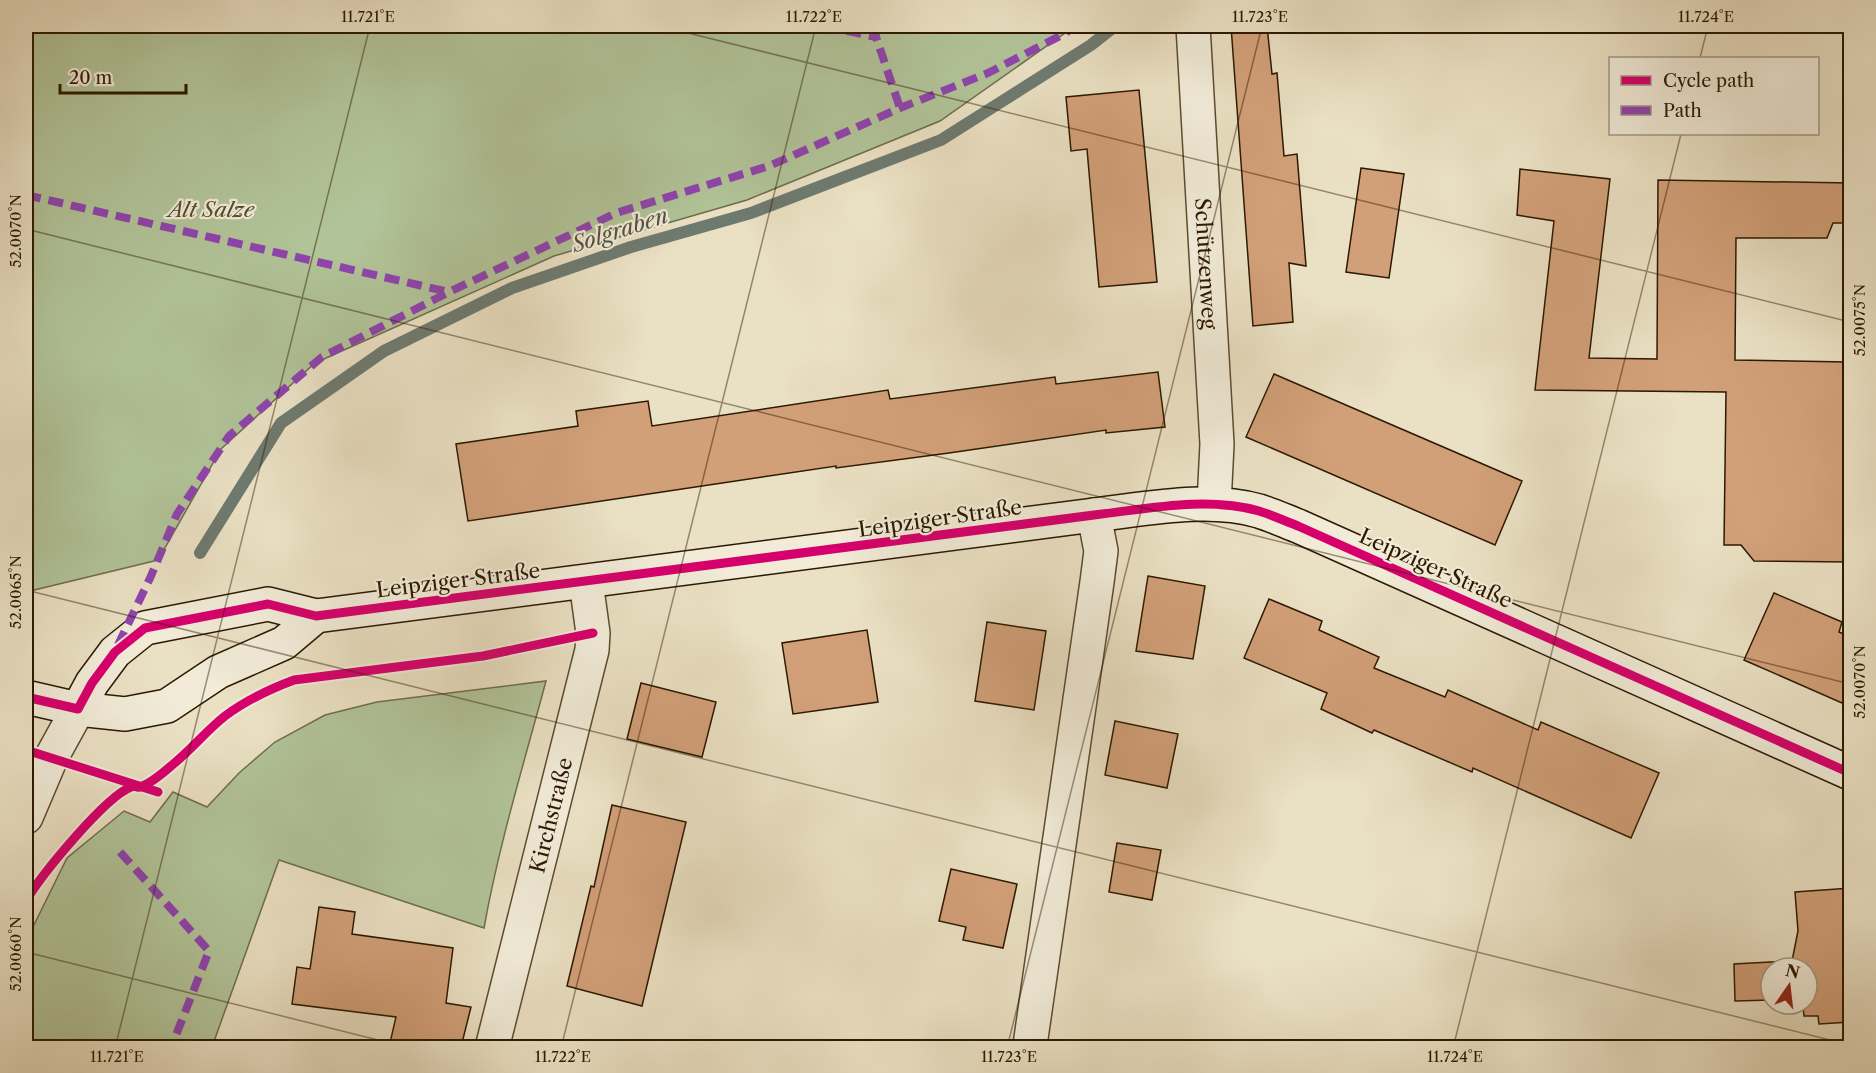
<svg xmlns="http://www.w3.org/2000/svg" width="1876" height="1073" viewBox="0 0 1876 1073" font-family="'Libre Caslon Text',serif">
  <rect width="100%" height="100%" fill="#eae0c3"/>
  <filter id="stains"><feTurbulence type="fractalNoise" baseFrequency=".00333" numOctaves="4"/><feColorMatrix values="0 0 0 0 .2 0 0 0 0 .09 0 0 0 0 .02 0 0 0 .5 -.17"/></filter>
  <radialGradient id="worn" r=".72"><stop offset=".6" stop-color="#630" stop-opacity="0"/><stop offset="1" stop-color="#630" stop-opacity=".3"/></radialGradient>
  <g fill="#b1c398" stroke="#6e6e4c" stroke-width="1.5">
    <path d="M 26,26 L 1075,26 L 940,121 L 747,200 L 554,256 L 315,363 L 221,449 L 158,560 L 26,592 Z"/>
    <path d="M 546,681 C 524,763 499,844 484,928 L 279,860 L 212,1047 L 26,1047 L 26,945 L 30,933 L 67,858 L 124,811 L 150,822 L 173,792 L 207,807 L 239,773 L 275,742 L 325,715 L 377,702 Z"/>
  </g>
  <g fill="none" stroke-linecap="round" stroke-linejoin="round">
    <path stroke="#6e7a70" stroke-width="12" d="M 200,553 L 281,423 L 384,351 L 512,288 L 631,247 L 751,213 L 941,140 L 1091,45 L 1115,26"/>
  </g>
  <g fill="#d19f78" stroke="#2c1900" stroke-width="1.5">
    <path d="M 1231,26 L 1267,26 L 1272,74 L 1277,73 L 1284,156 L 1297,154 L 1306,266 L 1289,263 L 1293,322 L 1253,326 Z"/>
    <path d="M 1139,90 L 1157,282 L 1099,287 L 1087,149 L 1071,151 L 1066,97 Z"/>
    <path d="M 1361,168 L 1404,174 L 1389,278 L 1346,272 Z"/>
    <path d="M 1520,169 L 1610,179 L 1589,358 L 1657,359 L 1658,180 L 1851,183 L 1851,223 L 1833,223 L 1827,238 L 1736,238 L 1735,360 L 1847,362 L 1847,394 L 1851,394 L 1851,562 L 1754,561 L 1741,545 L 1724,545 L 1726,392 L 1535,390 L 1554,221 L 1517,215 Z"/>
    <path d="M 1158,372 L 1165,427 L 1106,433 L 1106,430 L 949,453 L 836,468 L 836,466 L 468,521 L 456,444 L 578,426 L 576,411 L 648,401 L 652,426 L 888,390 L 890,399 L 1055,377 L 1056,384 Z"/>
    <path d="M 1274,374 L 1522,481 L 1495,545 L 1246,437 Z"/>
    <path d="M 1148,576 L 1205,586 L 1193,659 L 1136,651 Z"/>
    <path d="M 1774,593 L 1842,622 L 1839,632 L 1851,637 L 1851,685 L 1842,703 L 1744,660 Z"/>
    <path d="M 1269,599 L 1322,621 L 1319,630 L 1379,657 L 1374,668 L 1445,697 L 1448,690 L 1538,730 L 1541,722 L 1659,773 L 1631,838 L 1473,768 L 1472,772 L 1374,730 L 1372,733 L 1321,709 L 1327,693 L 1244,658 Z"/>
    <path d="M 987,622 L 1046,631 L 1034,710 L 975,701 Z"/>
    <path d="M 867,630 L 878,702 L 793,714 L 782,643 Z"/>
    <path d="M 641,683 L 716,702 L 702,757 L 627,739 Z"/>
    <path d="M 1115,721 L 1178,734 L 1167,788 L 1105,775 Z"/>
    <path d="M 612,805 L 686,822 L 642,1006 L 567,986 L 591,886 L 594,887 Z"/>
    <path d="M 1117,843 L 1161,850 L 1152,900 L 1109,892 Z"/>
    <path d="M 951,869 L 1017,884 L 1003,948 L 963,940 L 966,927 L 939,921 Z"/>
    <path d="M 1851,888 L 1851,1022 L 1819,1024 L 1818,1016 L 1804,1016 L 1803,1004 L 1807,1004 L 1807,968 L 1771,968 L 1771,1000 L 1735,1001 L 1734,964 L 1792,961 L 1798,931 L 1795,892 Z"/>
    <path d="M 319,907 L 355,912 L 352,934 L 453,948 L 446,1003 L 471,1007 L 461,1047 L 389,1047 L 396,1017 L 292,1004 L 297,967 L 310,969 Z"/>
  </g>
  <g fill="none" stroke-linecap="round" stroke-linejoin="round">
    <defs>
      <g id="minor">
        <path id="s1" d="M 1193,26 L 1217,444 L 1214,504"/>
        <path d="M 1030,1045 L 1097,582 L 1101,551 L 1094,515"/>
        <path id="s2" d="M 492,1048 L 592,650 L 593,633 L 586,582"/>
      </g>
      <path id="tertiary" d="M 26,817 L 51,758 L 78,709"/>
      <g id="secondary">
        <path d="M 26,697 L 78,709 L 125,714 L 167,706 L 218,672 L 284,643 L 316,616"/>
        <path d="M 78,709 L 92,683 L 115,652 L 145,628 L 268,604 L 316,616 L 1094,515 C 1147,509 1206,496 1259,511 C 1272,515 1285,521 1298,526 L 1850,773"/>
      </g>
    </defs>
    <use href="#minor" stroke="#5c4b31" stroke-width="36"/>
    <use href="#tertiary" stroke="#5c4b31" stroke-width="36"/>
    <use href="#secondary" stroke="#2c1900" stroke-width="36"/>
    <use href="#minor" stroke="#f1ebd8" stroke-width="33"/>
    <use href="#tertiary" stroke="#f1ebd8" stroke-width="33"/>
    <use href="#secondary" stroke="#f1ebd8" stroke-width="33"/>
    <g stroke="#8e44ad" stroke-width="8" stroke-dasharray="15 8" stroke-linecap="butt">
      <path d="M 824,26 L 876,37"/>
      <path d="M 875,26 L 876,37 L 900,108"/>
      <path d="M 26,195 L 449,292"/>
      <path d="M 118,645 L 151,576 L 177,514 L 229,436 L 322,357 L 449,292 L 616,213 L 769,166 L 900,108 L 988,73 L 1062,35 L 1076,26"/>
      <path d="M 120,852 L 209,951 L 171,1048"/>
    </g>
    <defs>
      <g id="cycleway">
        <path d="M 26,697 L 78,709 L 92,683 L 115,652 L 145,628 L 268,604 L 316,616 L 1094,515 C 1147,509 1206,496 1259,511 C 1272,515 1285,521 1298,526 L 1850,773"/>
        <path d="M 26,750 L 158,792"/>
        <path d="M 26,901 C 41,875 105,797 131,787 C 137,785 135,788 140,787 C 150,784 163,773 171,766 C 190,751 206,731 225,716 C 245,701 270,689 294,680 L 483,656 L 593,633"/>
      </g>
    </defs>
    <use href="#cycleway" stroke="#f1ebd8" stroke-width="13"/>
    <use href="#cycleway" stroke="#d6006c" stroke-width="9"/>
  </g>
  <path fill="none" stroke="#2c1900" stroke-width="1.5" stroke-opacity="0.45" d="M 660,26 L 1850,322M 1700,58 L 1708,26M 26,229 L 1850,684M 26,590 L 1850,1045M 26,952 L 410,1048M 115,1048 L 370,26M 561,1048 L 816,26M 1007,1048 L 1262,26M 1453,1048 L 1681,134"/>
  <g text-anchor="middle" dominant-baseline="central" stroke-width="4.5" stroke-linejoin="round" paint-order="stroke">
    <g font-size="21" font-style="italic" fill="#544c2e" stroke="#f1ebd8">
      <text x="211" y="209">Alt Salze</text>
    </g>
    <g font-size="21" fill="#2c1900" stroke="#f1ebd8">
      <text stroke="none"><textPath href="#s1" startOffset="238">Schützenweg</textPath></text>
      <text transform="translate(940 518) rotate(-8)">Leipziger Straße</text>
      <text transform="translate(1436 568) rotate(24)">Leipziger Straße</text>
      <text transform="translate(458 580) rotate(-7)">Leipziger Straße</text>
      <text stroke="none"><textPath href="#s2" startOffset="240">Kirchstraße</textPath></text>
    </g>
    <g font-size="22" font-style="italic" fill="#525241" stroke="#f1ebd8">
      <text transform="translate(620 230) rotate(-18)">Solgraben</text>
    </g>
  </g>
  <rect width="1876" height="1073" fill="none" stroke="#eae0c3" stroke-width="66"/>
  <rect x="1609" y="57" width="210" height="78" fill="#f1ebd8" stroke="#a29782" stroke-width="1.5"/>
  <rect x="1621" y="76" width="30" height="9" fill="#d6006c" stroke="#a29782" stroke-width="1.5"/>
  <text x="1663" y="87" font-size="18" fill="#2c1900">Cycle path</text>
  <rect x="1621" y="106" width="30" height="9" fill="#8e44ad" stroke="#a29782" stroke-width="1.5"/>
  <text x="1663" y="117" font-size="18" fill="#2c1900">Path</text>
  <g transform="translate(1789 986) rotate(14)"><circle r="28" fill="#f1ebd8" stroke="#a29782" stroke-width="1.5"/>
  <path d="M0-4.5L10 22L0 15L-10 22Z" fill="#8f2418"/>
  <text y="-9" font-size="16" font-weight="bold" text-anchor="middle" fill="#2c1900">N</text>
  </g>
  <path d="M60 84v9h126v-9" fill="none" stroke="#2c1900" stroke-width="3"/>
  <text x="69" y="84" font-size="18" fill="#2c1900" stroke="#f1ebd8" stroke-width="4.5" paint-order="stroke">20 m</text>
  <rect x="33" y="33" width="1810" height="1007" fill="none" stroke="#2c1900" stroke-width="2"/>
  <g font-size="15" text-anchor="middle" fill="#2c1900">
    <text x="368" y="22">11.721°E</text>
    <text x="814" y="22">11.722°E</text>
    <text x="1260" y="22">11.723°E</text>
    <text x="1706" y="22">11.724°E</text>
    <text transform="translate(16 231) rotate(-90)" y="5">52.0070°N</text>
    <text transform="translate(1860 320) rotate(-90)" y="5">52.0075°N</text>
    <text transform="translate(16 592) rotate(-90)" y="5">52.0065°N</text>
    <text transform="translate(1860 682) rotate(-90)" y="5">52.0070°N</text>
    <text transform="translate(16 954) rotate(-90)" y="5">52.0060°N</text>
    <text x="117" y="1062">11.721°E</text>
    <text x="563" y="1062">11.722°E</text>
    <text x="1009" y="1062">11.723°E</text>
    <text x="1455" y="1062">11.724°E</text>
  </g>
  <rect width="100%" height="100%" filter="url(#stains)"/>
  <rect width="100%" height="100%" fill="url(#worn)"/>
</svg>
